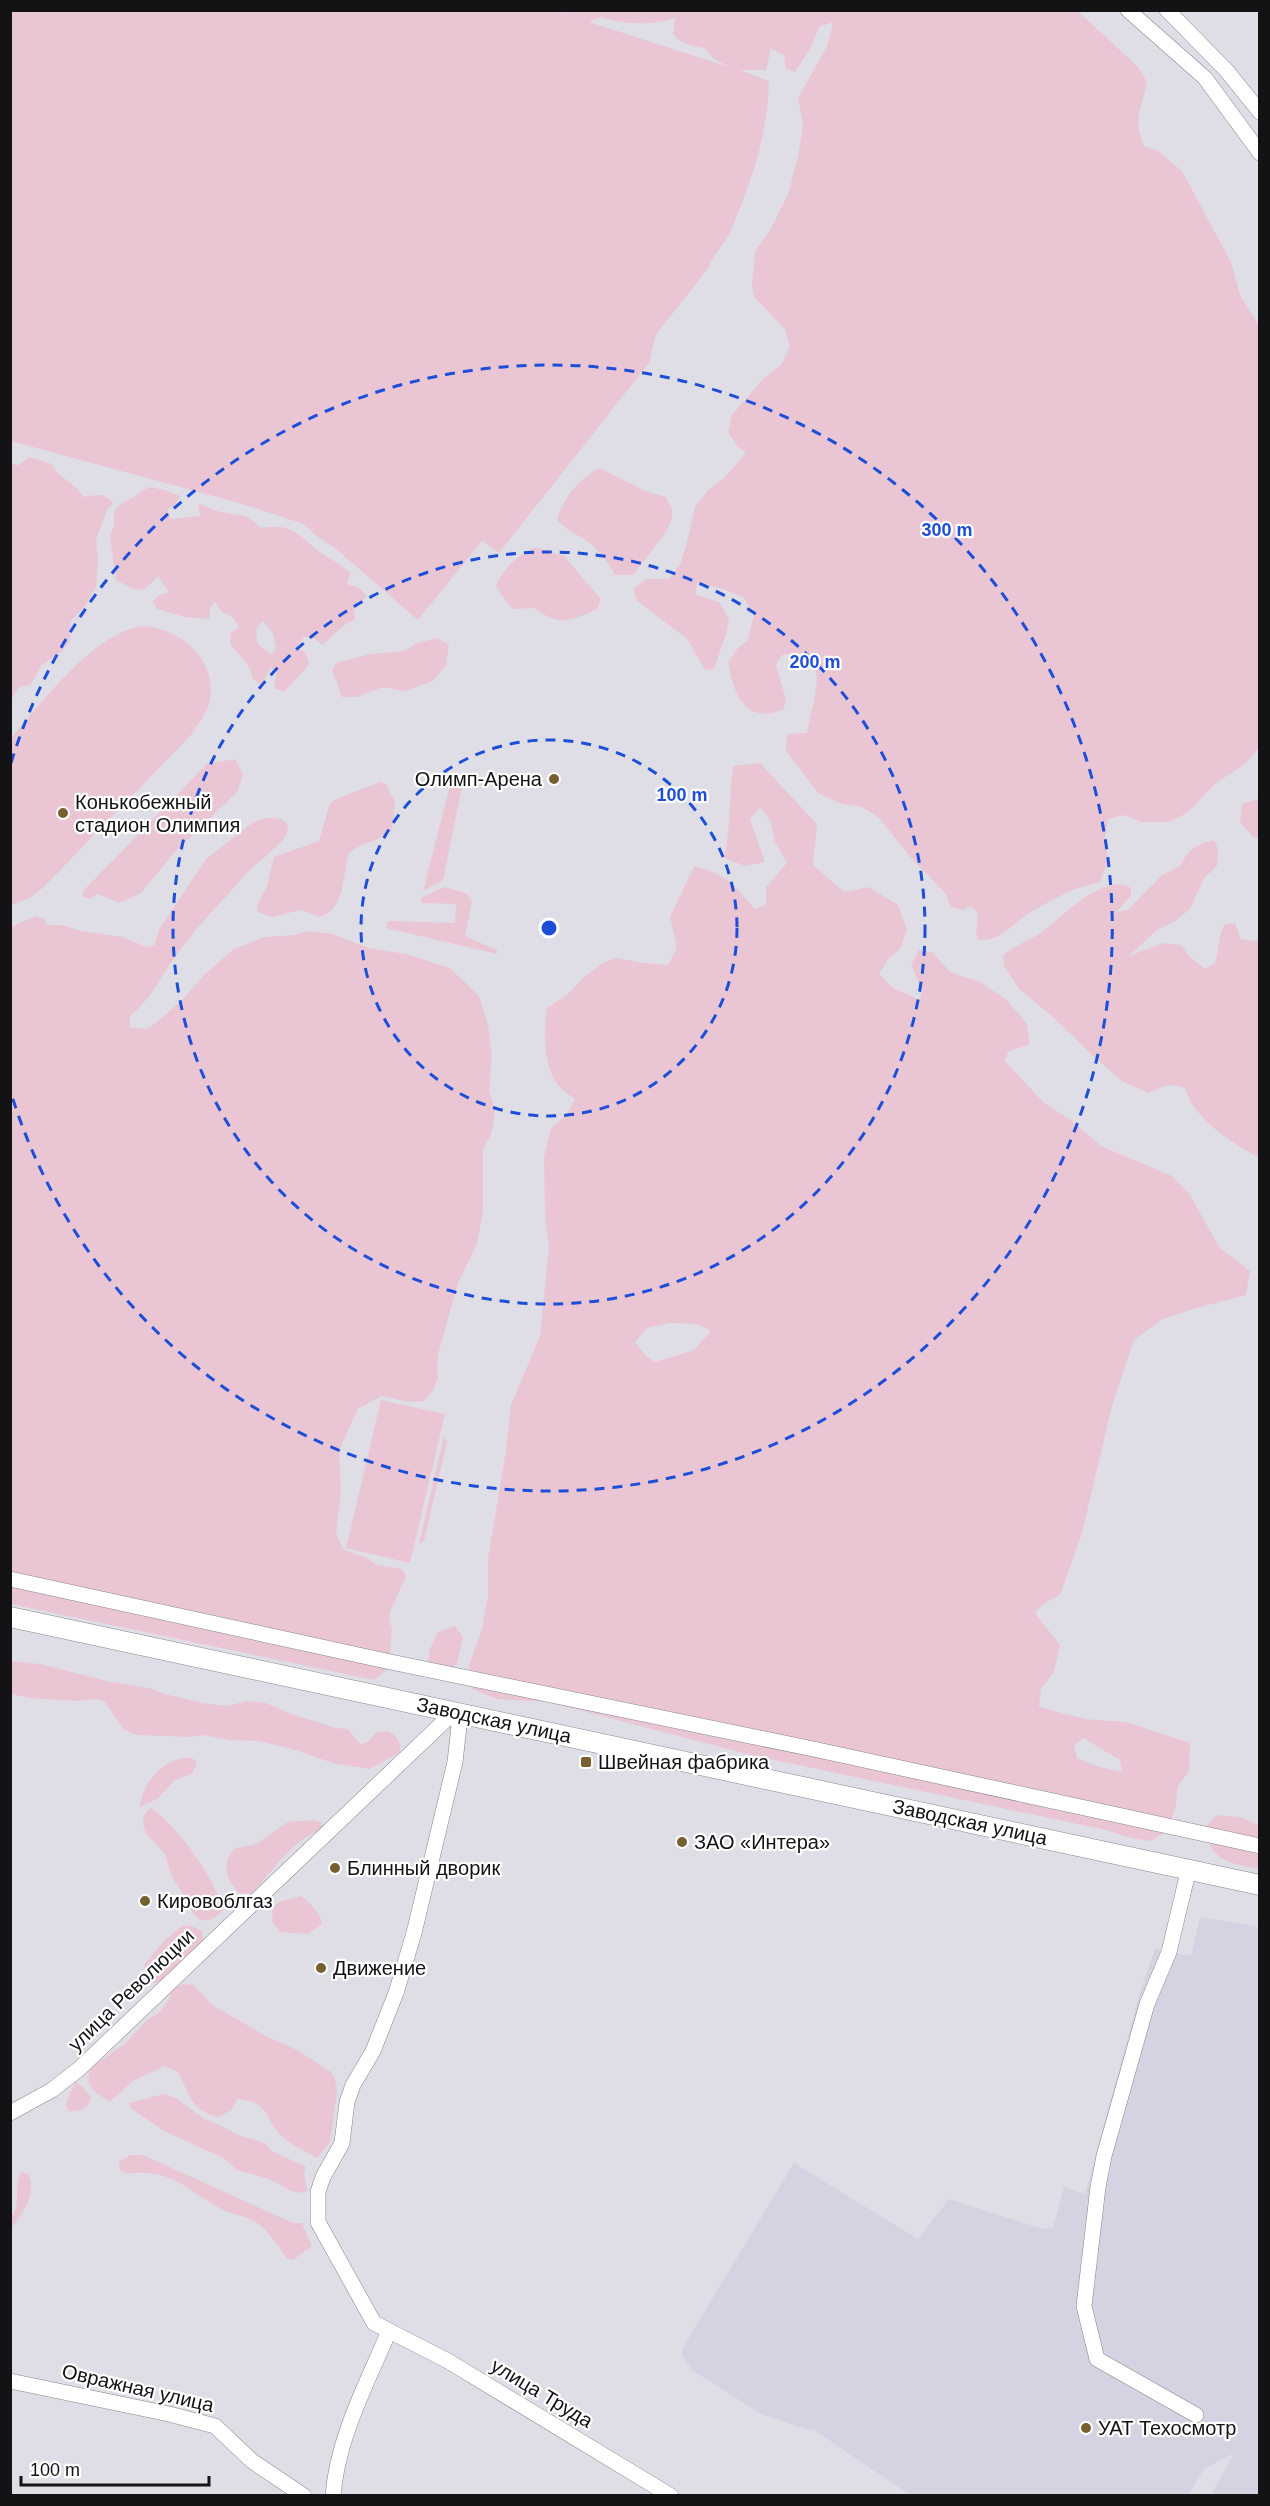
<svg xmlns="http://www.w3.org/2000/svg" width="1270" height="2506" viewBox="0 0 1270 2506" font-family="Helvetica,sans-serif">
  <rect width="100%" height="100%" fill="#dfdee6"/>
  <path fill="#d4d3e2" d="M 1200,1917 L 1259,1927 L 1259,2495 L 1211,2495 L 1234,2453 L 1204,2469 L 1188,2495 L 910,2495 L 814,2430 L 805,2429 L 761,2414 L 692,2370 L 682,2355 L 684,2346 L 794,2163 L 918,2239 L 949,2199 L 1043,2229 L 1053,2228 L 1064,2187 L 1085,2194 L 1140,1992 L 1155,1949 L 1191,1956 Z"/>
  <g fill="#eac6d5" fill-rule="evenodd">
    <path d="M 556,10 L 569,15 L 563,11 L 1078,11 L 1138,67 L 1147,82 C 1142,111 1132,115 1144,146 L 1158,151 L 1182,171 L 1231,262 L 1240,295 L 1259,326 L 1259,748 L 1246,763 L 1215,784 L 1187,813 L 1169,822 L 1141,822 L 1124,815 L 1108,819 L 1105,838 L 1108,861 L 1100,882 C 1089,886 1073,888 1064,894 C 1052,901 1042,905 1031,912 C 1011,924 1003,941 978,940 L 976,932 L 978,913 L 971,906 L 963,910 L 950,907 L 947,895 L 912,859 L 879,818 L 862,807 L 842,804 L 819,794 L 786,751 L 787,734 L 807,733 C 811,704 837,646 782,655 L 776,665 L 786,700 L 783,710 C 744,724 734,695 728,662 L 738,648 L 748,640 L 754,614 L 744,598 L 723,589 L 697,583 L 695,594 L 719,602 L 729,619 L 727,631 L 714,669 L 705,670 L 687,639 L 637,601 L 633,589 L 646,579 L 668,579 L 680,565 L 686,546 L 695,507 L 708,490 L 724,478 L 746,453 L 737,446 L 728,432 L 732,415 L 763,379 L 782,364 L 790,346 L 785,329 L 754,297 L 752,286 L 755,252 L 770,230 L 788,194 L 798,156 L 803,124 L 798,98 L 827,46 L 833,22 L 819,27 L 810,49 L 795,72 L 786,69 L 784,55 L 771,48 L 766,70 L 740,70 L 769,81 C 768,134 751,184 730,232 C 725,245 713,253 709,267 L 656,335 L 649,363 L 499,553 L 482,541 L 418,620 L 336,549 L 315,535 L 304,524 L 239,503 L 11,441 L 11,11 ZM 600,17 C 621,24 656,27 675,17 L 673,34 C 681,44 691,46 704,48 L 714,59 L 729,67 L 589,22 Z"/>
    <path d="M 29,457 L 52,464 C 61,482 73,479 83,497 C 96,495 104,492 113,503 L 107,510 L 96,540 L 98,559 L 96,587 L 85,606 L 71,621 L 70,641 L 61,652 L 42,665 L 31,684 L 19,688 L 11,700 L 11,464 L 19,465 Z"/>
    <path d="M 599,468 L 648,492 L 666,497 C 667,501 671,506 672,510 C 676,528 643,558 634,575 L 615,575 C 609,563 600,551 588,542 C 577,534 566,530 557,520 C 562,499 580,478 599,468 Z"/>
    <path d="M 149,487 L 165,490 L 180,496 L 175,505 L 167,510 L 171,519 L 200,516 L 198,503 C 206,506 214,511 222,512 C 243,517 243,511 261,528 C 296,522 299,538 323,554 C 333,561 342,564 350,573 L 347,584 L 360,588 L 367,597 L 354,606 L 355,619 C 339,627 335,635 322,645 L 314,638 L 304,637 L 297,647 L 306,653 L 309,665 L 284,692 L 274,688 L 277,672 L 271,668 L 261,685 L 253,679 C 250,663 240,657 230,644 L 231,632 L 239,628 L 234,618 L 222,612 L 215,602 L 210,608 L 210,619 L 185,617 L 157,609 L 153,602 L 157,596 L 169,592 L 158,576 L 144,590 L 133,589 L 116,580 L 110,536 L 114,525 L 114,513 L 117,507 ZM 263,621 L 273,634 L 276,648 L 271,654 L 257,643 L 256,629 Z"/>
    <path d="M 535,547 L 564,556 L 601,599 L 597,609 C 570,621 560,627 534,608 L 512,609 L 496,587 C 501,569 519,555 535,547 Z"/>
    <path d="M 142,626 C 182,628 222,663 208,707 C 204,717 197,726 191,735 L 44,887 L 28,899 L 11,905 L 11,738 C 44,701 92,634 142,626 Z"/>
    <path d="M 438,638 L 449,645 L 446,665 L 433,681 L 405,691 L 383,687 L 357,697 L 342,697 L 332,670 L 336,663 L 370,654 L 405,651 L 417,643 Z"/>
    <path d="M 235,759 L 243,775 L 237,792 L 175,852 L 141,893 L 119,903 L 98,894 L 90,899 L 83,897 L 83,891 L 207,764 Z"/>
    <path d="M 760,763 L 817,824 L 813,865 L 844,892 L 869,887 L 898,905 L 907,930 L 900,949 L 888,959 L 879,974 L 893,988 L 920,1000 L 922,989 L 911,965 L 919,950 L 932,952 L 950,972 L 980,982 L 1007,1000 L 1027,1024 L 1030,1044 L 1008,1052 L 1005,1061 L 1043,1102 L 1072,1121 L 1101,1146 L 1172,1176 L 1189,1193 L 1219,1247 L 1250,1271 L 1246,1295 L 1193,1309 L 1161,1320 L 1134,1340 L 1112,1406 L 1082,1533 L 1060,1595 L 1043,1604 L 1035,1613 L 1060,1645 L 1054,1672 L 1041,1689 L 1039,1707 L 1085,1719 L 1126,1722 L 1190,1743 L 1189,1771 L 1178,1786 L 1175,1811 L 1164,1833 L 1151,1841 L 1131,1838 L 1106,1830 L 751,1755 L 548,1702 L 497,1699 L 472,1689 L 469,1665 L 482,1629 L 488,1596 L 488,1558 L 506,1450 L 511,1405 L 540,1336 L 549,1247 L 545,1218 L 544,1157 L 551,1128 L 566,1115 L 575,1099 C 570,1095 564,1092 560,1087 C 543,1069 543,1030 547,1008 L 567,995 L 585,976 L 605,962 L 617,958 L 643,963 L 668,965 L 677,948 L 670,917 L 694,866 C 725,873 735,886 755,909 L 766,905 L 766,887 L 787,863 L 775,842 L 771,822 L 760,807 L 750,819 L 765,862 L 745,866 L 724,858 C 731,828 729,797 733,766 ZM 670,1323 L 697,1324 L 711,1331 L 694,1350 L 655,1362 L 646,1356 L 635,1342 L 647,1328 ZM 1083,1738 L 1120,1760 L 1122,1772 L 1096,1766 L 1077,1758 L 1074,1745 Z"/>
    <path d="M 380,782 L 386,784 L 395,802 L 392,830 C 379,842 362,842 349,853 C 342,874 346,909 320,917 L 301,910 L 272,917 L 258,912 L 257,905 L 267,886 L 274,857 L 319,841 L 329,806 L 334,800 Z"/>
    <path d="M 450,785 L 462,787 L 443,880 L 423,891 Z"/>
    <path d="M 1257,799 L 1259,800 L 1259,839 L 1253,837 L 1240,822 L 1242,804 Z"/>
    <path d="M 265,818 C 273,818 287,817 288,828 C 288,843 254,864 245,875 C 223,901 197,926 177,954 C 161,975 151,1000 130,1016 L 130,1027 L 145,1029 L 156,1023 L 183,999 L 203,976 L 234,949 L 265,937 L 294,935 L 309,931 L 333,934 L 368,948 L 406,954 L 450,968 L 479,996 L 488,1025 L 492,1056 L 489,1091 L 495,1110 L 492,1132 L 483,1150 L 483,1212 L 477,1244 L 458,1283 L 439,1351 L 437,1365 L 438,1379 L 432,1392 L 423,1401 L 410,1402 L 381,1396 L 358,1409 L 339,1450 L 341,1492 L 336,1534 L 344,1550 L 367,1558 L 377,1565 L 402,1569 L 406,1577 L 391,1609 L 389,1619 L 392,1629 L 389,1664 L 393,1665 L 374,1680 L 11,1604 L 11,927 L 36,916 L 45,919 L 46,925 L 62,925 L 82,931 L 122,937 L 147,947 L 154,945 L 160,928 L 206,859 L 252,823 Z"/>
    <path d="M 1214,840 L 1218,849 L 1217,866 L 1204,878 L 1190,909 L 1174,922 L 1157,930 L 1129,956 L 1163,943 L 1181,945 L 1189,956 L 1205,969 L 1215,963 C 1219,950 1218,938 1224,925 L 1235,923 L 1241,939 L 1255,941 L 1259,938 L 1259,1158 C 1229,1140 1196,1122 1185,1088 C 1171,1082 1161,1087 1149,1093 L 1123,1082 L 1092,1055 L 1053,1017 L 1019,989 L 1004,966 L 1003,956 C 1015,944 1030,941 1043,931 C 1063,916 1104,872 1131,888 L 1131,896 L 1116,912 L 1128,910 L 1162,875 L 1180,866 C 1187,850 1198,844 1214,840 Z"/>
    <path d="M 444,887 L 466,893 L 472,901 L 465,936 L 497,950 L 497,954 L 386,928 L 388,921 L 455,923 L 456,904 L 421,903 L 422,897 Z"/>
    <path d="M 381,1400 L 445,1414 L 410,1563 L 346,1548 Z"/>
    <path d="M 444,1436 L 447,1442 L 424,1541 L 419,1544 Z"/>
    <path d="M 455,1626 L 463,1637 L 457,1664 L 449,1671 L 428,1665 L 429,1651 L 438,1632 Z"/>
    <path d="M 13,1661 L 40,1664 L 111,1682 L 149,1688 L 165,1694 L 203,1703 L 227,1706 L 247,1701 L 266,1703 L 294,1715 L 336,1728 L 348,1729 L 360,1744 L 368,1742 L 376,1732 L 389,1731 L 396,1737 L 401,1746 L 399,1753 L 370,1769 L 336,1764 L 292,1749 L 258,1741 L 230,1740 L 202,1735 L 191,1737 L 137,1735 L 123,1729 L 105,1702 L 96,1699 L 77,1701 L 30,1698 L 11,1694 L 11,1666 Z"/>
    <path d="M 185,1758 L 192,1758 L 197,1762 L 192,1774 L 175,1780 L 157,1799 L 140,1807 C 142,1784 162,1760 185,1758 Z"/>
    <path d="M 151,1808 C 175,1823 220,1883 222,1911 C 200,1934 190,1910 181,1891 C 178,1886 174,1881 171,1875 C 168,1868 168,1860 164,1853 C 158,1845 147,1838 144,1828 C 141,1819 145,1812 151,1808 Z"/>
    <path d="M 1217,1815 L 1240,1817 L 1259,1825 L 1259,1869 C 1226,1861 1217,1865 1203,1830 Z"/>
    <path d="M 315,1820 L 322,1823 L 322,1830 C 289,1841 274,1871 251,1894 L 239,1893 C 226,1880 220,1862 236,1848 L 256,1844 L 288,1822 Z"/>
    <path d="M 300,1896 C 309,1900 321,1915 322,1924 L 308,1934 L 279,1932 L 272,1921 L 273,1907 L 279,1902 Z"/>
    <path d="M 183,1925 L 194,1927 L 202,1931 L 203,1939 L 199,1946 L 163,1980 L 154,1983 L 146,1977 L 144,1965 L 163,1942 Z"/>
    <path d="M 183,1984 L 194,1985 L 212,2005 L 266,2036 L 297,2050 L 331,2072 L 335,2079 L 337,2091 L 332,2129 L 329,2144 L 317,2158 C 309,2154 291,2144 285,2139 C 262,2120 273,2102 237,2099 L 232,2110 L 218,2117 C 187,2109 192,2094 177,2072 L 165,2066 L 133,2081 L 110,2102 L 96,2093 L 88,2082 L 90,2068 L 126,2043 L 147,2020 L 160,2012 L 169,1999 L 173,1989 Z"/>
    <path d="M 75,2082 L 82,2086 L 92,2098 C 87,2109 79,2112 68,2111 L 66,2104 Z"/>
    <path d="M 164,2094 L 176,2098 L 203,2118 L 224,2127 L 238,2135 L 265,2143 L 272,2151 L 306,2167 L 304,2173 L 307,2191 L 300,2193 L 291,2191 L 269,2179 L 237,2170 L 223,2158 L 164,2131 L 130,2108 L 129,2103 Z"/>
    <path d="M 130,2155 L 143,2155 L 293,2223 L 302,2223 L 312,2246 L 293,2260 L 287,2259 C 279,2247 272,2236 261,2226 C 250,2216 236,2216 223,2210 C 187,2191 172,2167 126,2174 L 119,2169 L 119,2162 Z"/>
    <path d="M 21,2172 L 28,2174 C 38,2193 23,2213 11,2228 L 11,2214 L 14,2214 C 20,2200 14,2186 21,2172 Z"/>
  </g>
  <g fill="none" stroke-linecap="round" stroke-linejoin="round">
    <defs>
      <g id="minor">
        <path d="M 1128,10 L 1205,78 L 1260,153"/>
        <path d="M 1167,10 L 1226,70 L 1260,112"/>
        <path d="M 10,1579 L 386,1661 L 818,1750 L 1260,1846"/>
        <path d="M 1189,1868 L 1169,1952 L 1147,2004 L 1104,2156 L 1098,2187 L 1084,2306 L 1097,2359 L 1196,2415"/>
        <path d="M 10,2113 L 52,2090 L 79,2069 L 454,1712 L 459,1726 L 455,1762 L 414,1933 L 396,1993 L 373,2051 L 353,2085 L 347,2102 L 342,2143 L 323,2177 L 318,2192 L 318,2222 L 374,2323 L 448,2361 L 671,2496"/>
        <path d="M 10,2381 L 169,2414 L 215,2426 L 252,2461 L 304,2496"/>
        <path d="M 333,2496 C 337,2439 367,2383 389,2331"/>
      </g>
      <path id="major" d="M 10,1617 L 1260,1885"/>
    </defs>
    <use href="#minor" stroke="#85858c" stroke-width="16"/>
    <use href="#major" stroke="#85858c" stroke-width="21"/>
    <use href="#minor" stroke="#fff" stroke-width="15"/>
    <use href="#major" stroke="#fff" stroke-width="20"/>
  </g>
  <g fill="none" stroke="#1d4ed8" stroke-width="3" stroke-dasharray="10 8">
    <circle cx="549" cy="928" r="188"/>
    <circle cx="549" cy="928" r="376"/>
    <path d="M11 763A563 563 0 1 1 11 1093"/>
  </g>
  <g fill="#776030" stroke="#fff" stroke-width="2">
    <circle cx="554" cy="779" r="6"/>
    <circle cx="63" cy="813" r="6"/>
    <rect x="580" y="1756" width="12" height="12" rx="3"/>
    <circle cx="682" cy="1842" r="6"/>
    <circle cx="335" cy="1868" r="6"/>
    <circle cx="145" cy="1901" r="6"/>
    <circle cx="321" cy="1968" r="6"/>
    <circle cx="1086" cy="2428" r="6"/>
  </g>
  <g text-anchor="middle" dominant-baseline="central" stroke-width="4.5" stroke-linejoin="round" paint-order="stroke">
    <g font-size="20" fill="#131316" stroke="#fff" text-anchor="start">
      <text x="542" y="779" text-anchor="end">Олимп-Арена</text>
      <text x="75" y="802">Конькобежный<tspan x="75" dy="23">стадион Олимпия</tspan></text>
      <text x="598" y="1762">Швейная фабрика</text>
      <text x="694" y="1842">ЗАО «Интера»</text>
      <text x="347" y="1868">Блинный дворик</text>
      <text x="157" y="1901">Кировоблгаз</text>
      <text x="333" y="1968">Движение</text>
      <text x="1098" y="2428">УАТ Техосмотр</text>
    </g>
    <g font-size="20" fill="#131316" stroke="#fff">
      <text transform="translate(494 1720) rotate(12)">Заводская улица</text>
      <text transform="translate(970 1822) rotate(12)">Заводская улица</text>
      <text transform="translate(131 1990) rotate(-44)">улица Революции</text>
      <text transform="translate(138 2388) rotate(13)">Овражная улица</text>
      <text transform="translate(542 2393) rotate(31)">улица Труда</text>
    </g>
  </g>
  <circle cx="549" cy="928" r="9" fill="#1d4ed8" stroke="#fff" stroke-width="3"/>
  <g font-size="18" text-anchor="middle" font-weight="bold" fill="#1d4ed8" stroke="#fff" stroke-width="4.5" stroke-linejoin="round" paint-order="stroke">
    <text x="947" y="536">300 m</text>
    <text x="815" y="668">200 m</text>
    <text x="682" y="801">100 m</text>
  </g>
  <rect width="1270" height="2506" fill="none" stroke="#131316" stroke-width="24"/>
  <path d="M21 2476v9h188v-9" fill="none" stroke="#131316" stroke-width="3"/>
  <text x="30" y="2476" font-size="18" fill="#131316" stroke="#ffffff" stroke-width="4.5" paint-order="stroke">100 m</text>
</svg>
